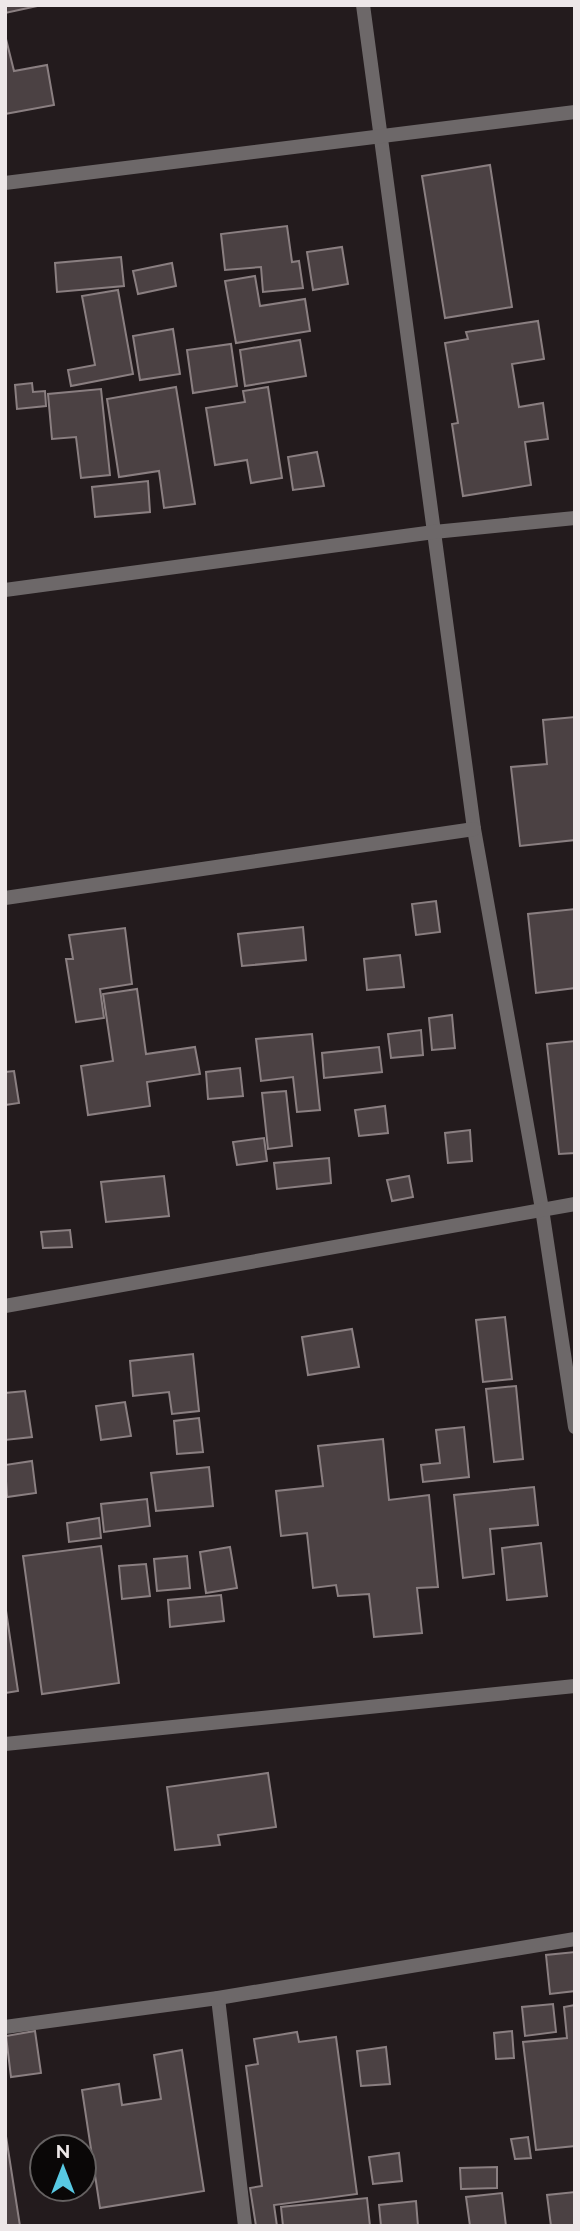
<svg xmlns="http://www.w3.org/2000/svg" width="580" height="2231" viewBox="0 0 580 2231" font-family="Raleway,sans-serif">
  <rect width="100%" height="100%" fill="#231b1d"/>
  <g fill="#4b4143" stroke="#8a7f81" stroke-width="2">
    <path d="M 5,5 L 42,5 L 5,13 Z"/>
    <path d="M 5,35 L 14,71 L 47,65 L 54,105 L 5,114 Z"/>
    <path d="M 490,165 L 512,307 L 445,318 L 422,176 Z"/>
    <path d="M 287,226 L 292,262 L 299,261 L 303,288 L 263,292 L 261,267 L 225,270 L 221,234 Z"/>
    <path d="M 342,247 L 348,284 L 313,290 L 307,252 Z"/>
    <path d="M 121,257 L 124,286 L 57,292 L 55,263 Z"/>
    <path d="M 172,263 L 176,286 L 138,294 L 133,271 Z"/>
    <path d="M 255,276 L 260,306 L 305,299 L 310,331 L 236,343 L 225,281 Z"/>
    <path d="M 118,290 L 133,374 L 71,386 L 68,370 L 95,365 L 82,296 Z"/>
    <path d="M 538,321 L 544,359 L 512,364 L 519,407 L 543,403 L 548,439 L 525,442 L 531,485 L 463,496 L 452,424 L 458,423 L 445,343 L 468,339 L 466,332 Z"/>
    <path d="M 173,329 L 180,374 L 140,380 L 133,336 Z"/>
    <path d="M 300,340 L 306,376 L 245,386 L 240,350 Z"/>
    <path d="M 231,344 L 237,386 L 193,393 L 187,350 Z"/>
    <path d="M 32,383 L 33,392 L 45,391 L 46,406 L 17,409 L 15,385 Z"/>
    <path d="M 176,387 L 195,504 L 164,508 L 159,471 L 119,477 L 107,399 Z"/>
    <path d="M 268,387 L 282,478 L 251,483 L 247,460 L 215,465 L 206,408 L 245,402 L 243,391 Z"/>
    <path d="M 101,389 L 110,475 L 81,478 L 76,437 L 52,439 L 48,394 Z"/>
    <path d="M 317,452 L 324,486 L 293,490 L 288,457 Z"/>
    <path d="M 148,481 L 150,512 L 95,517 L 92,487 Z"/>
    <path d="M 575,717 L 575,840 L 520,846 L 511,767 L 547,764 L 543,720 Z"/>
    <path d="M 436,901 L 440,932 L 416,935 L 412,904 Z"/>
    <path d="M 575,909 L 575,988 L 536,993 L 528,914 Z"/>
    <path d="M 303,927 L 306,960 L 242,966 L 238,934 Z"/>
    <path d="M 125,928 L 132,984 L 100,989 L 104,1018 L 76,1022 L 66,959 L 73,959 L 69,935 Z"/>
    <path d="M 400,955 L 404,987 L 367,990 L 364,959 Z"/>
    <path d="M 137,989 L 146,1054 L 195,1047 L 200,1074 L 147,1082 L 150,1106 L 88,1115 L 81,1066 L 113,1061 L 103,994 Z"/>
    <path d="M 452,1015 L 455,1048 L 432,1050 L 429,1018 Z"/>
    <path d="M 421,1030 L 423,1055 L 391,1058 L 388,1034 Z"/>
    <path d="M 312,1034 L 320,1110 L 297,1112 L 293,1077 L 261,1081 L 256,1039 Z"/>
    <path d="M 575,1041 L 575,1153 L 559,1154 L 547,1044 Z"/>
    <path d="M 379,1047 L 382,1072 L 324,1078 L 322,1053 Z"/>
    <path d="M 240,1068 L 243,1096 L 208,1099 L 206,1072 Z"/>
    <path d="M 14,1071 L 19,1103 L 5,1105 L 5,1072 Z"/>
    <path d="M 286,1091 L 292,1146 L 268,1149 L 262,1093 Z"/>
    <path d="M 385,1106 L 388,1133 L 359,1136 L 355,1110 Z"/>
    <path d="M 470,1130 L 472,1161 L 448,1163 L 445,1133 Z"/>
    <path d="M 264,1138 L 267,1161 L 237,1165 L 233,1142 Z"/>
    <path d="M 329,1158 L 331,1183 L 277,1189 L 274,1163 Z"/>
    <path d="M 164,1176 L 169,1216 L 106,1222 L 101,1182 Z"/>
    <path d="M 409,1176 L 413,1197 L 392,1201 L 387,1180 Z"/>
    <path d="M 70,1230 L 72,1247 L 43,1248 L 41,1232 Z"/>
    <path d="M 505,1317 L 512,1379 L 483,1382 L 476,1320 Z"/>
    <path d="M 352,1329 L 359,1367 L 308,1375 L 302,1337 Z"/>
    <path d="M 193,1354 L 199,1411 L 172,1414 L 169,1392 L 133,1396 L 130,1361 Z"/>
    <path d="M 516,1386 L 523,1459 L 494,1462 L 486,1389 Z"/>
    <path d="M 25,1391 L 32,1437 L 5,1440 L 5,1393 Z"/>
    <path d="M 125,1402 L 131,1436 L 101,1440 L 96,1406 Z"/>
    <path d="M 199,1418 L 203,1452 L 177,1454 L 174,1421 Z"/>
    <path d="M 464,1427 L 469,1477 L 423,1482 L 421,1465 L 440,1463 L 436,1430 Z"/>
    <path d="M 383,1439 L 389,1500 L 429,1495 L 438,1587 L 417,1588 L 422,1633 L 374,1637 L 369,1594 L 338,1596 L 336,1585 L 313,1588 L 307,1533 L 281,1536 L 276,1491 L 323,1486 L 318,1446 Z"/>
    <path d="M 32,1461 L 36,1493 L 7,1497 L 5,1465 Z"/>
    <path d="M 209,1467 L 213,1506 L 156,1511 L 151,1473 Z"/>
    <path d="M 534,1487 L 538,1525 L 490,1529 L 494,1574 L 463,1578 L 454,1495 Z"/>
    <path d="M 147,1499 L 150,1526 L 104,1532 L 101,1504 Z"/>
    <path d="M 99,1518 L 101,1538 L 69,1542 L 67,1523 Z"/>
    <path d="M 541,1543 L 547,1596 L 507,1600 L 502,1548 Z"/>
    <path d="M 101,1546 L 119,1683 L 42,1694 L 23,1556 Z"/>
    <path d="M 230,1547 L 237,1588 L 206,1593 L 200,1552 Z"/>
    <path d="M 187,1556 L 190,1588 L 157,1591 L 154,1559 Z"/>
    <path d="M 146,1564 L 150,1596 L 122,1599 L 119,1566 Z"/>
    <path d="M 221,1595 L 224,1621 L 170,1627 L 168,1600 Z"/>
    <path d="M 5,1604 L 18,1691 L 5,1693 Z"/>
    <path d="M 268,1773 L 276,1827 L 218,1835 L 220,1845 L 175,1850 L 167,1787 Z"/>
    <path d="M 575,1952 L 575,1991 L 550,1994 L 546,1955 Z"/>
    <path d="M 553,2004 L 556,2032 L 525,2036 L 522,2007 Z"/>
    <path d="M 575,2005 L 575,2146 L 536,2150 L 523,2042 L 567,2038 L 564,2007 Z"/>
    <path d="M 35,2031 L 41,2073 L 11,2077 L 6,2036 Z"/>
    <path d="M 512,2031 L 514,2058 L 496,2059 L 494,2033 Z"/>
    <path d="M 297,2032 L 299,2042 L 336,2037 L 357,2194 L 274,2205 L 277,2226 L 256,2226 L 250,2188 L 262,2186 L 246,2066 L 258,2064 L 254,2039 Z"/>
    <path d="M 386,2047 L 390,2084 L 361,2086 L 357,2051 Z"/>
    <path d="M 182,2050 L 204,2191 L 100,2208 L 82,2090 L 119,2084 L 122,2105 L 161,2099 L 154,2055 Z"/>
    <path d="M 5,2130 L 20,2226 L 5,2226 Z"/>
    <path d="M 528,2137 L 531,2158 L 515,2159 L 511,2139 Z"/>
    <path d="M 399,2153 L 402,2181 L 373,2184 L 369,2157 Z"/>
    <path d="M 497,2167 L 497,2188 L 461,2189 L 460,2168 Z"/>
    <path d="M 575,2192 L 575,2226 L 551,2226 L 547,2195 Z"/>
    <path d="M 502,2193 L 506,2226 L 470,2226 L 466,2197 Z"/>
    <path d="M 367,2198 L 370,2226 L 283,2226 L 281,2207 Z"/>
    <path d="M 416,2201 L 418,2226 L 381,2226 L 379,2205 Z"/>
  </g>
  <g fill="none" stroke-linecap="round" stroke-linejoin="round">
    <g stroke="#6d6869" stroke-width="14">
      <path d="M 363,5 L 474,829 L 542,1209 L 575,1427"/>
      <path d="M 5,183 L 575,112"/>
      <path d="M 5,590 L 434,532 L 575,518"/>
      <path d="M 5,898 L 474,829"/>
      <path d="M 5,1306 L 575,1204"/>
      <path d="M 5,1744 L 575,1686"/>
      <path d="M 218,1998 L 245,2226"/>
      <path d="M 5,2027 L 218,1998 L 575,1939"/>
    </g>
  </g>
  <rect width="580" height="2231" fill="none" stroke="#ede7e8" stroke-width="14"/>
  <g transform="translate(63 2168)"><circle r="33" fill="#0a0707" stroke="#656161" stroke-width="2"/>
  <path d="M0-5L12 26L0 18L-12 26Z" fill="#58c9e3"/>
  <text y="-10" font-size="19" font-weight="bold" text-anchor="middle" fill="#ede7e8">N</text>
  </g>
</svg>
